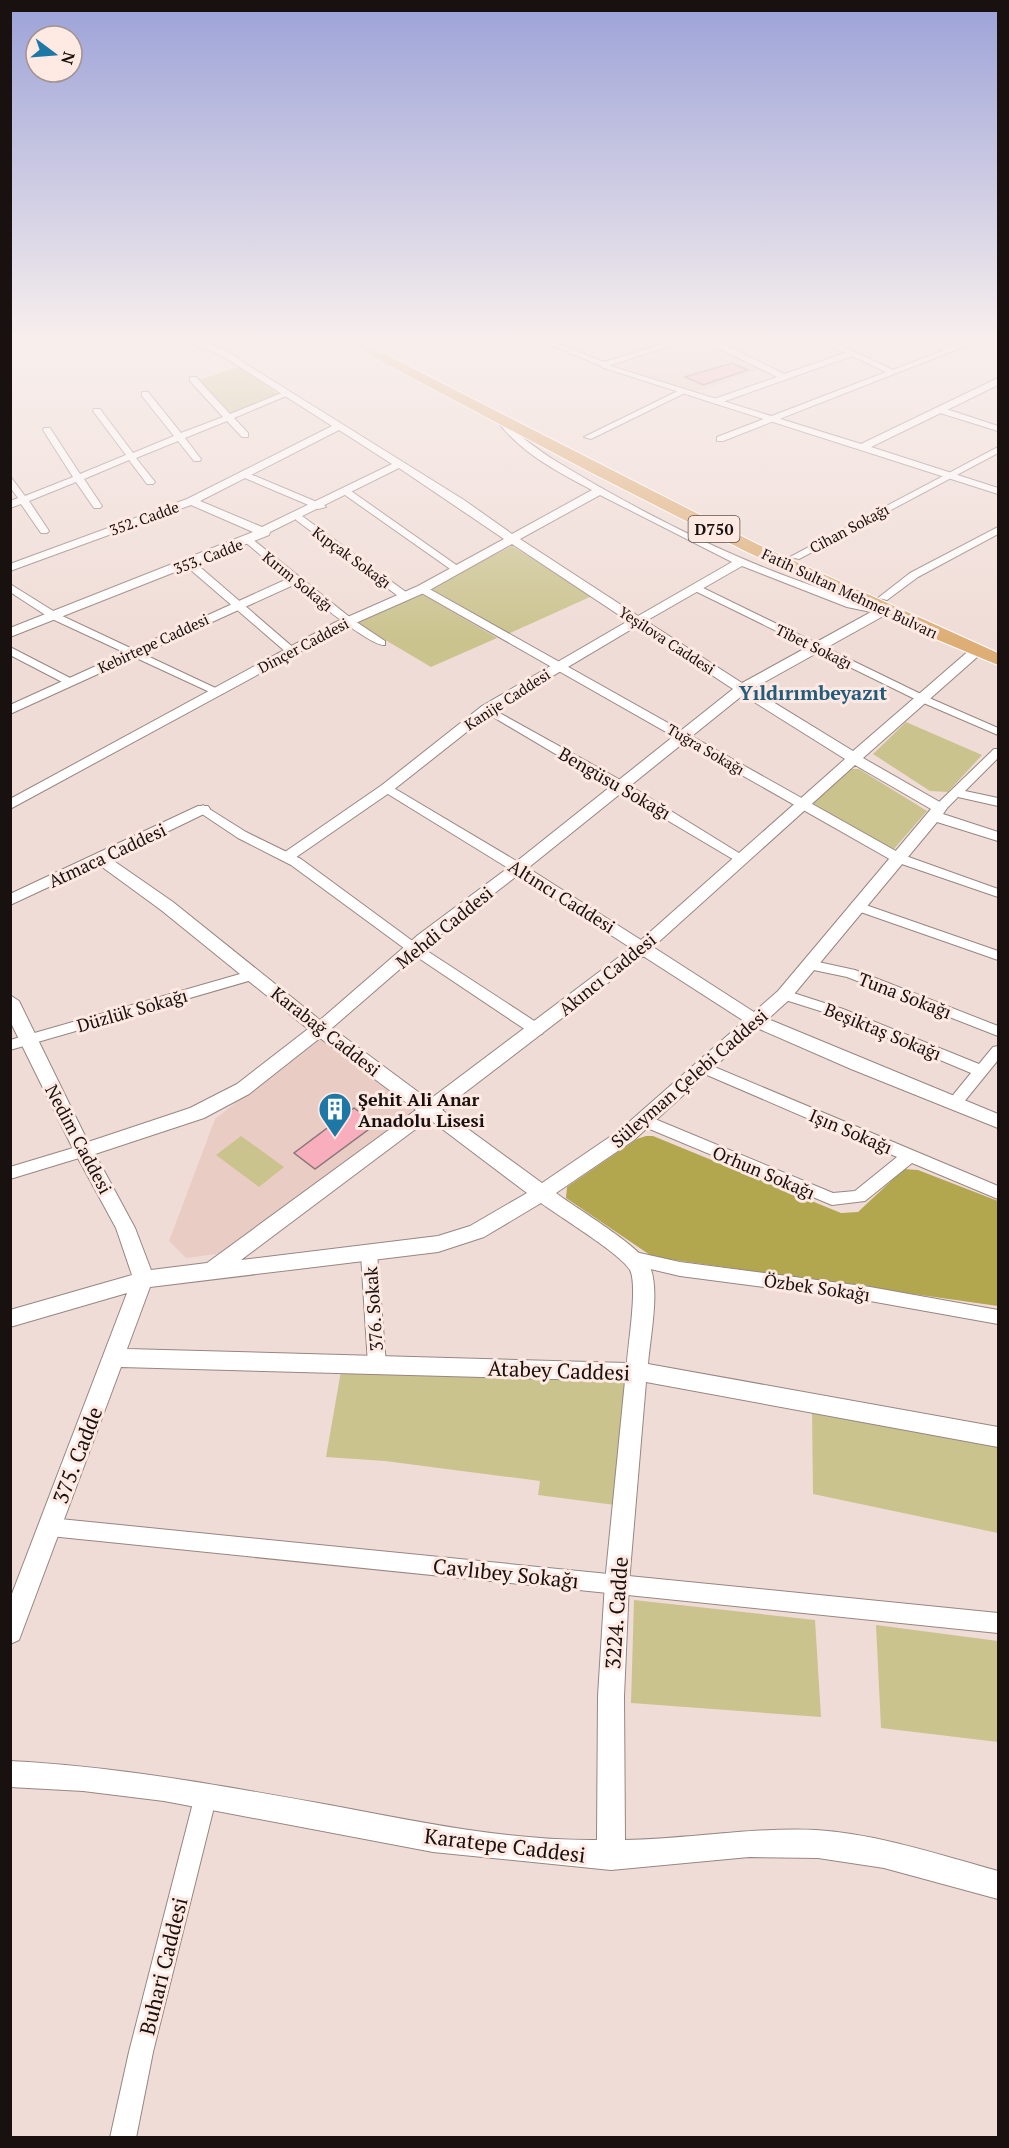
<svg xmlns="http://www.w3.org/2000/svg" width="1009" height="2148" viewBox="0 0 1009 2148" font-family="'PT Serif',serif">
  <rect width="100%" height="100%" fill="#f0dcd6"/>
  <g fill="#e9cdc4">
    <path d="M 685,342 L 705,342 L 760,369 L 697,392 L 610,364 Z"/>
    <path d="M 322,1034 L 418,1108 L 224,1253 L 186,1258 L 169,1241 L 215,1119 Z"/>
  </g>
  <g fill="#cac38e">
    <path d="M 239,367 L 279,395 L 233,415 L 199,380 Z"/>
    <path d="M 512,546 L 592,596 L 508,634 L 428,589 Z"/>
    <path d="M 421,593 L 497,638 L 431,667 L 355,622 Z"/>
    <path d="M 906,722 L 982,755 L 948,792 L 930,791 L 873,754 Z"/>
    <path d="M 851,769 L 859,769 L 927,811 L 893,850 L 810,803 Z"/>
    <path d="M 241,1136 L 284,1167 L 259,1187 L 216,1155 Z"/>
    <path d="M 341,1371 L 625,1382 L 615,1505 L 538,1495 L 540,1481 L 385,1461 L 326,1457 Z"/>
    <path d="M 812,1411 L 998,1447 L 998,1533 L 813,1494 Z"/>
    <path d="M 634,1600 L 815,1620 L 821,1717 L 631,1703 Z"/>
    <path d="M 876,1625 L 998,1641 L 998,1742 L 881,1728 Z"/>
  </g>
  <path fill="#b2a64e" d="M 646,1136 L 653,1136 L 841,1213 L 858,1212 L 904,1169 L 918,1170 L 998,1201 L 998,1306 L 653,1257 L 566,1198 L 567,1187 L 637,1139 Z"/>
  <g fill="#f8aebd" stroke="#8a777a" stroke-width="1.5">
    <path d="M 732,363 L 748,370 L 703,385 L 685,377 Z"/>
    <path d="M 354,1108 L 376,1124 L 315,1169 L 294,1153 Z"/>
  </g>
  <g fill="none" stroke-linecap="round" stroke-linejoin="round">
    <defs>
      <g id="minor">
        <path d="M 188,342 C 207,340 231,351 245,364 L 238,366 L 223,356 Z"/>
        <path d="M 543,342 L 553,342 L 604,362 L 671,342 L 682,342 L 604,367 Z"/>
        <path d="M 825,342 L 834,342 L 893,370 L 944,350 L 926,342 L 936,342 L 951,347 L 966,342 L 976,342 L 723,441 L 717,441 L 717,437 L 886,372 L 852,356 L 717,404 L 714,403 L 714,399 L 777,377 L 716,347 L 716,343 L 722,343 L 784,374 L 845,353 Z"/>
        <path d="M 190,377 L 196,377 L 230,414 L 284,392 L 291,394 L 234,418 L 248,433 L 248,437 L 242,437 L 227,421 L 185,438 L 201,459 L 200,461 L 194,461 L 178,441 L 136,458 L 155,482 L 153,484 L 147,484 L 129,460 L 84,479 L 102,506 L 100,508 L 94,508 L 76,482 L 29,501 L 49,531 L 47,533 L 41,533 L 21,504 L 10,508 L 10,501 L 18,498 L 10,487 L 10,476 L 25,496 L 73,477 L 43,430 L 44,428 L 50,428 L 80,474 L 126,455 L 93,411 L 94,409 L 100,409 L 133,453 L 174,436 L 142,396 L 142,392 L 148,392 L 181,433 L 223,417 L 190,381 Z"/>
        <path d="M 682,389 L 689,391 L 591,439 L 584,437 Z"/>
        <path d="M 940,407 L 998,426 L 998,431 L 937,412 L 936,410 Z"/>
        <path d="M 998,447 L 998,453 L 799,559 L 790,557 Z"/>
        <path d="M 243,471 L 324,505 L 326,507 L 318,509 L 240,476 L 238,474 Z"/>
        <path d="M 345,491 L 351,491 L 462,569 L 453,571 L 345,495 Z"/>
        <path d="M 296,516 L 302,516 L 410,595 L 410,599 L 402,599 L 296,520 Z"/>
        <path d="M 998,527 L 998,534 L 918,577 L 887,600 L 878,598 L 910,573 Z"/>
        <path d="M 245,538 L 251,538 L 352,619 L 385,641 L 385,645 C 367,648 265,558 245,542 Z"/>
        <path d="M 185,561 L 193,561 L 295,649 L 295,653 L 287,653 L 185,565 Z"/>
        <path d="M 10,584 L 58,614 L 224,692 L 222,694 L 214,694 L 50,618 L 10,592 Z"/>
        <path d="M 697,585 L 927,697 L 998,728 L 998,735 L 919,701 L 693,590 L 692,588 Z"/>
        <path d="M 418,587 L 426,587 L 903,855 L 998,889 L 998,897 L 893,861 L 418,591 Z"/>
        <path d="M 10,647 L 74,680 L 76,682 L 70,685 L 66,684 L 10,655 Z"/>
        <path d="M 487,706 L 624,782 L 747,858 L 746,861 L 736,861 L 483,711 L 481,709 Z"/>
        <path d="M 994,749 L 998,749 L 998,758 L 965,791 L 998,798 L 998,806 L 958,797 L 944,811 L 936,811 L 936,805 Z"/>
        <path d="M 387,784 L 523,865 L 524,868 L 523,871 L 513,871 L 383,791 L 383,785 Z"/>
        <path d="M 203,805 L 246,832 L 301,859 L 418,945 L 542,1026 L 544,1030 L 542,1034 L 532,1034 L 408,951 L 291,865 L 238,838 L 199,812 L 197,809 Z"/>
        <path d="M 857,902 L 998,951 L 998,960 L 852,909 L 850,906 L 852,903 Z"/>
        <path d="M 809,960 L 855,970 L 998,1026 L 998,1036 L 847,977 L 804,968 L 802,965 Z"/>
        <path d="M 254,970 L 261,975 L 259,978 L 10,1050 L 10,1040 Z"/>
        <path d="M 784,990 L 843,1009 L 979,1064 L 993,1047 L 998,1046 L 998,1060 L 959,1108 L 949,1108 L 946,1104 L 949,1100 L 971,1073 L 833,1015 L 779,998 L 777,995 Z"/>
        <path d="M 705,1063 L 998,1186 L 998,1199 L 912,1163 L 865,1201 L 832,1205 L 640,1125 L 637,1121 L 640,1117 L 650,1117 L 833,1193 L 855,1191 L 897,1157 L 700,1072 L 698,1068 Z"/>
        <path d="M 83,1145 L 89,1147 L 91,1151 L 89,1155 L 10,1179 L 10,1167 Z"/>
        <path d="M 369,1247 L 375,1249 L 377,1254 L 386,1364 L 383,1369 L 377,1372 L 371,1369 L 368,1364 L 361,1254 L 363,1249 Z"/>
        <path d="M 635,1252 L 680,1262 L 870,1287 L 998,1310 L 998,1324 L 870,1301 L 680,1276 L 629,1264 L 627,1259 L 629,1254 Z"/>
        <path d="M 50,1518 L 998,1613 L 998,1633 L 50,1536 L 43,1533 L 40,1527 L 43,1521 Z"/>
        <path d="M 206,1784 L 214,1787 L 217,1795 L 153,2052 L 136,2138 L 110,2138 L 129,2052 L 195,1795 L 198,1787 Z"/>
      </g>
      <g id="tertiary">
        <path d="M 241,361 L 464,500 L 512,534 L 592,490 C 556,471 519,452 495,418 L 500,415 C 508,418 512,428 518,434 C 531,444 545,455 559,463 C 660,524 773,580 887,608 L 887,614 L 752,689 L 853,751 L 972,648 L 977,647 L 984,651 L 863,758 L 945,805 L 947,808 L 943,814 L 998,832 L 998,841 L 937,822 L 790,999 L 768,1019 L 998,1114 L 998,1128 L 851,1069 L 757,1028 L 634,1140 L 556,1193 C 577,1209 642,1247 650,1267 C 660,1290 650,1338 648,1364 L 998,1427 L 998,1447 L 646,1382 L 629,1583 L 624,1696 L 625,1840 C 689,1839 751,1827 816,1830 C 878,1834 940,1855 998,1871 L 998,1899 L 884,1868 L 818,1858 L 749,1857 L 611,1870 L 433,1852 L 164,1801 L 83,1791 L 10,1787 L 10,1761 C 124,1767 229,1787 340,1807 C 424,1823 512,1841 597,1840 L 598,1696 L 605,1583 L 625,1381 L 121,1367 L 22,1632 L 19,1640 L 10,1644 L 10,1599 L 127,1293 L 10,1327 L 10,1310 L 132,1275 L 116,1228 L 74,1151 L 10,1021 L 10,995 L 19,1001 L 88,1142 L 190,1108 L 237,1084 L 308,1029 L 161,910 L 98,864 L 10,905 L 10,894 L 198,806 L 208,806 L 210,809 L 208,812 L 111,859 L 173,902 L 320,1020 L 418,935 L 512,865 L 733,689 L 637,626 L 492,712 L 392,791 L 292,860 L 282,860 L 279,857 L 282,854 L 382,785 L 482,706 L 628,621 L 512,544 L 426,592 L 342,629 L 10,809 L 10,799 L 334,623 L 418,586 L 504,539 L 399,468 L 270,532 L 269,535 L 10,637 L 10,628 L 253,532 L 191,505 L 10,571 L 10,564 L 187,499 L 332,426 L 238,366 L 238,362 ZM 339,430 L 392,464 L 262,527 L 200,501 ZM 600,495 L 732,562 L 638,616 L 520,539 ZM 742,566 L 847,607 L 871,612 L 742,683 L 646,621 ZM 743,695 L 845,759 L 641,940 L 528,868 ZM 855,765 L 931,809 L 778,991 L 754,1012 L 653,947 ZM 518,875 L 631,948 L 429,1100 L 332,1028 L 430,943 ZM 643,956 L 744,1021 L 620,1130 L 542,1183 L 442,1110 ZM 320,1038 L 416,1110 L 207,1263 L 151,1270 L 135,1228 L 95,1154 L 204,1118 L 249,1094 ZM 429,1119 L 527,1193 L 470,1226 L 438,1236 L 241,1260 ZM 541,1203 C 560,1217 621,1254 630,1270 C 638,1285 628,1344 627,1363 L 127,1349 L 150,1287 L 438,1252 L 484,1237 Z"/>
        <path d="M 601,363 L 861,444 L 998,378 L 998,385 L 871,447 L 998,488 L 998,494 L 601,367 Z"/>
        <path d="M 296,575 L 302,579 L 300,582 L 10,714 L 10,705 Z"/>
      </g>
      <path id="trunk" d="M 345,342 L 361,342 L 759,545 L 998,653 L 998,665 L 909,628 L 747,552 L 586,470 Z"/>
    </defs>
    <use href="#minor" stroke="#988680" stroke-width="2"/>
    <use href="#tertiary" stroke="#988680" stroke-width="2"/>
    <use href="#trunk" stroke="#fff" stroke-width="2"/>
    <use href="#minor" fill="#fff" fill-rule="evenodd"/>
    <use href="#tertiary" fill="#fff" fill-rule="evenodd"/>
    <use href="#trunk" fill="#deae76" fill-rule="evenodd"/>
  </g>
  <linearGradient id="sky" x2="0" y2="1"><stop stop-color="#9ca2d8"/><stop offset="0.53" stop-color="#f8efed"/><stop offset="1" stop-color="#f8efed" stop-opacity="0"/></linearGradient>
  <rect width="1009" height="642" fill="url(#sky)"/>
  <defs>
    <symbol id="building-pin" viewBox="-11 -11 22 30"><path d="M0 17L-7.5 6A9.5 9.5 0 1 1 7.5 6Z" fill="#1d78a6" stroke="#fee9e3"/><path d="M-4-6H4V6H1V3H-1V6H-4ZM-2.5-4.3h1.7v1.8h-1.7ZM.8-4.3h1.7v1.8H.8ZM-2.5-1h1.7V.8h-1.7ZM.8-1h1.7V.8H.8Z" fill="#fff"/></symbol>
  </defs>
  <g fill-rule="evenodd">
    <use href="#building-pin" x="316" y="1090" width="38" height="52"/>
  </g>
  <g text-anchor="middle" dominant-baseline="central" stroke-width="6" stroke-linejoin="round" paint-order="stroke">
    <g font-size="15" fill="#18110f" stroke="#fee9e3">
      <text transform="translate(144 518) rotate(-20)">352. Cadde</text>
      <text transform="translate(849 528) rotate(-28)">Cihan Sokağı</text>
      <text transform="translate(208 556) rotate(-21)">353. Cadde</text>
      <text transform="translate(352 557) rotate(36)">Kıpçak Sokağı</text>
      <text transform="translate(298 581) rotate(39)">Kırım Sokağı</text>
      <text transform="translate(850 593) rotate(25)">Fatih Sultan Mehmet Bulvarı</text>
      <text transform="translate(667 640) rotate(33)">Yeşilova Caddesi</text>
      <text transform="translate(153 643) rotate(-25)">Kebirtepe Caddesi</text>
      <text transform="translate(303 645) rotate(-28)">Dinçer Caddesi</text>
      <text transform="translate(814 646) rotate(26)">Tibet Sokağı</text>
      <text transform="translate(507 699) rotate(-33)">Kanije Caddesi</text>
      <text transform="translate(706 749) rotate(30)">Tuğra Sokağı</text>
    </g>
    <rect fill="#fee9e3" stroke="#5d524f" stroke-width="1.5" x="688.5" y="516" width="51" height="26" rx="4.5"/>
    <g font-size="16" font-weight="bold" fill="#18110f">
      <text x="714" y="529">D750</text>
    </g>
    <g font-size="18" fill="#18110f" stroke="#fee9e3">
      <text transform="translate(615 783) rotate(30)">Bengüsu Sokağı</text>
      <text transform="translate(107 855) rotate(-25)">Atmaca Caddesi</text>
      <text transform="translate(562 896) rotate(32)">Altıncı Caddesi</text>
      <text transform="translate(444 927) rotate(-39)">Mehdi Caddesi</text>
      <text transform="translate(607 974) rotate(-39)">Akıncı Caddesi</text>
      <text transform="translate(905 995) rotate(21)">Tuna Sokağı</text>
      <text transform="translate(132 1010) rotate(-16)">Düzlük Sokağı</text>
      <text transform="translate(326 1031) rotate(38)">Karabağ Caddesi</text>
      <text transform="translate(883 1031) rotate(22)">Beşiktaş Sokağı</text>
      <text transform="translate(689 1078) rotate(-41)">Süleyman Çelebi Caddesi</text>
      <text transform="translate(851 1131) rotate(23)">Işın Sokağı</text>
      <text transform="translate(79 1139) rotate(62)">Nedim Caddesi</text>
      <text transform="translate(764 1172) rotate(23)">Orhun Sokağı</text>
      <text transform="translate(817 1287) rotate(8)">Özbek Sokağı</text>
      <text transform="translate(373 1309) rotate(-94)">376. Sokak</text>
    </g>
    <g font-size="18" font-weight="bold" fill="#18110f" stroke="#fee9e3" text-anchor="start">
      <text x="358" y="1099">Şehit Ali Anar<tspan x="358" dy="21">Anadolu Lisesi</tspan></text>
    </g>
    <g font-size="20" font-weight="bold" fill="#215c7c" stroke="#fee9e3">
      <text x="813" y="692">Yıldırımbeyazıt</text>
    </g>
    <g font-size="21" fill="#18110f" stroke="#fee9e3">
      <text transform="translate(559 1370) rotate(2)">Atabey Caddesi</text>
      <text transform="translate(77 1455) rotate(-69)">375. Cadde</text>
      <text transform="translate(506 1573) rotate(6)">Cavlıbey Sokağı</text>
      <text transform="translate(616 1613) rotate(-86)">3224. Cadde</text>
      <text transform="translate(505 1845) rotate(7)">Karatepe Caddesi</text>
      <text transform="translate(163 1966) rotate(-76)">Buhari Caddesi</text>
    </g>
  </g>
  <rect width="1009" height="2148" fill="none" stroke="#18110f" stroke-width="24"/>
  <g transform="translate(54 54) rotate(106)"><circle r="28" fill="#fee9e3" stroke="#a2938e" stroke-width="1.5"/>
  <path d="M0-4.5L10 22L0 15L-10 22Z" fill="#1d78a6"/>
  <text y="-9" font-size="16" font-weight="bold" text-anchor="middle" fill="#18110f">N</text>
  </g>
</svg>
